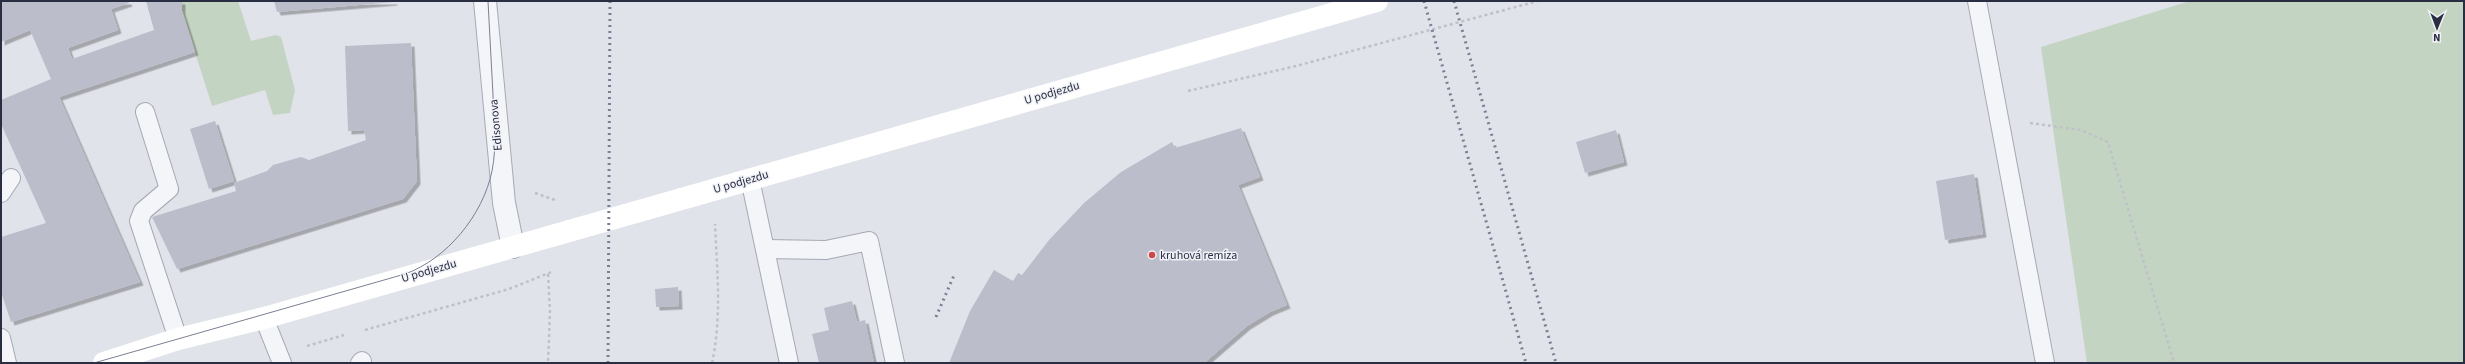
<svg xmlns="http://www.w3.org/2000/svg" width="2465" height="364" viewBox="0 0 2465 364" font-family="'Source Sans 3',sans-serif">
  <defs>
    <filter id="shadow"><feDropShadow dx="3.5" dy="3.5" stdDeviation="0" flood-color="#0004"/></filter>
  </defs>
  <rect width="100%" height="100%" fill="#e1e3ea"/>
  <g fill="#c4d4c2">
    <path d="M 182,1 L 238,1 L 251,41 L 276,35 L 281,37 L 295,90 L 290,113 L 273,115 L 265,90 L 212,106 L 182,11 Z"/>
    <path d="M 2190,1 L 2464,1 L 2464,363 L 2087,363 L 2041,47 Z"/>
  </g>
  <g fill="#bbbeca" filter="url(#shadow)">
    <path d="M 1,1 L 128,1 L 129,3 L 111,9 L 118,30 L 68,48 L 72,59 L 154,30 L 146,1 L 182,1 L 182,11 L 195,52 L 59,97 L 140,282 L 11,322 L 1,292 L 1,237 L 46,223 L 1,124 L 1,100 L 51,79 L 30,30 L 1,42 Z"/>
    <path d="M 274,1 L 394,1 L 394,2 L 277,12 Z"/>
    <path d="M 411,43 L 417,181 L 403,199 L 177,269 L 152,217 L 236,191 L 234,183 L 267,171 L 273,165 L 301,157 L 309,160 L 366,140 L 364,130 L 348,131 L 345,46 Z"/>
    <path d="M 215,121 L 234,181 L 209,189 L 190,129 Z"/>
    <path d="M 1241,128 L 1260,177 L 1238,185 L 1287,305 L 1270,312 L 1247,326 L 1204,363 L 949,363 L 970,311 L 994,270 L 1013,281 L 1018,273 L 1022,275 L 1049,240 L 1084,203 L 1121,172 L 1172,142 L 1175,148 Z"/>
    <path d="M 1616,130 L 1624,162 L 1585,173 L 1576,142 Z"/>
    <path d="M 1974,174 L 1983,234 L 1945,240 L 1936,181 Z"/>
    <path d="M 678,287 L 679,306 L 656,307 L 655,289 Z"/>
    <path d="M 852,301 L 857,322 L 865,320 L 874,363 L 819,363 L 812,334 L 829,330 L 824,308 Z"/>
  </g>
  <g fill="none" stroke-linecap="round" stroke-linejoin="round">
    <defs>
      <g id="lane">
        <path d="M 1977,1 L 2045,363"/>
        <path d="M 145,112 L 169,189 L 143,211 L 139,221 L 178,339"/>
        <path d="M 750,179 L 789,363"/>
        <path d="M 1,193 L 11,178"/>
        <path d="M 765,249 L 826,250 L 869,241 L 895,363"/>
        <path d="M 264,318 L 282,363"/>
        <path d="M 1,338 L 7,363"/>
        <path d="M 360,363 L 362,361"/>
      </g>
      <path id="street" d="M 485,1 L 504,203 L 513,247"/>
    </defs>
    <use href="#lane" stroke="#a6a9b4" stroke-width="20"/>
    <use href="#street" stroke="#a6a9b4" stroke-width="24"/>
    <g stroke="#bfc1c9" stroke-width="2.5" stroke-dasharray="3 3" stroke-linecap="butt">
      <path d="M 1188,91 L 1296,66 L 1538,1"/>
      <path d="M 2030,123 L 2081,130 L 2108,142 L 2174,363"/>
      <path d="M 535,193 L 555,200"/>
      <path d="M 548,274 L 550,312 L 548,363"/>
      <path d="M 365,330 L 509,289 L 554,271"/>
      <path d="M 307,346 L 344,335"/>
      <path d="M 712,363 C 722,317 717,270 715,224"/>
    </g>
    <use href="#lane" stroke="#f4f5f8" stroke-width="18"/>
    <use href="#street" stroke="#f4f5f8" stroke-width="22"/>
    <path stroke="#fff" stroke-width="22" d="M 104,363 L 178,339 L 264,318 L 513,247 L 1377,1"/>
    <path stroke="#7a8094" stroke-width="1" d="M 94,363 L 405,274 C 447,259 483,215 492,171 C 497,146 494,120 493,95 C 491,64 490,32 488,1"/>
    <g stroke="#7a8094" stroke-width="3" stroke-dasharray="2 4" stroke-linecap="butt">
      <path d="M 1424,1 L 1526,363"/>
      <path d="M 1454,1 L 1556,363"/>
      <path d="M 936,317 L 955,273"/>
      <path d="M 608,363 L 610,1"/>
    </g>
  </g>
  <circle fill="#d04845" stroke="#f1f2f7" stroke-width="1.5" cx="1152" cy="255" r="4"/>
  <g text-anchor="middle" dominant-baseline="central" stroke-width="3" stroke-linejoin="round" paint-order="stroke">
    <g font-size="12" fill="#292e42" stroke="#f1f2f7">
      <text transform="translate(1052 93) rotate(-16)">U podjezdu</text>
      <text transform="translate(496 125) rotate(-95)">Edisonova</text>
      <text transform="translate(741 182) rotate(-16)">U podjezdu</text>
      <text transform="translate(429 271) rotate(-16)">U podjezdu</text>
    </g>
    <g font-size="12" fill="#292e42" stroke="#f1f2f7" text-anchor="start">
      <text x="1160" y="255">kruhová remíza</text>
    </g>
  </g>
  <rect width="2465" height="364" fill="none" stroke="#292e42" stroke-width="4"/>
  <g transform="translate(2437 28) rotate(181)" stroke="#f1f2f7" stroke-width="3" paint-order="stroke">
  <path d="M0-3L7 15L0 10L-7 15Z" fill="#292e42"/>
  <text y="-6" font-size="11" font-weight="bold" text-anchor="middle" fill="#292e42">N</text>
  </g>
</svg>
